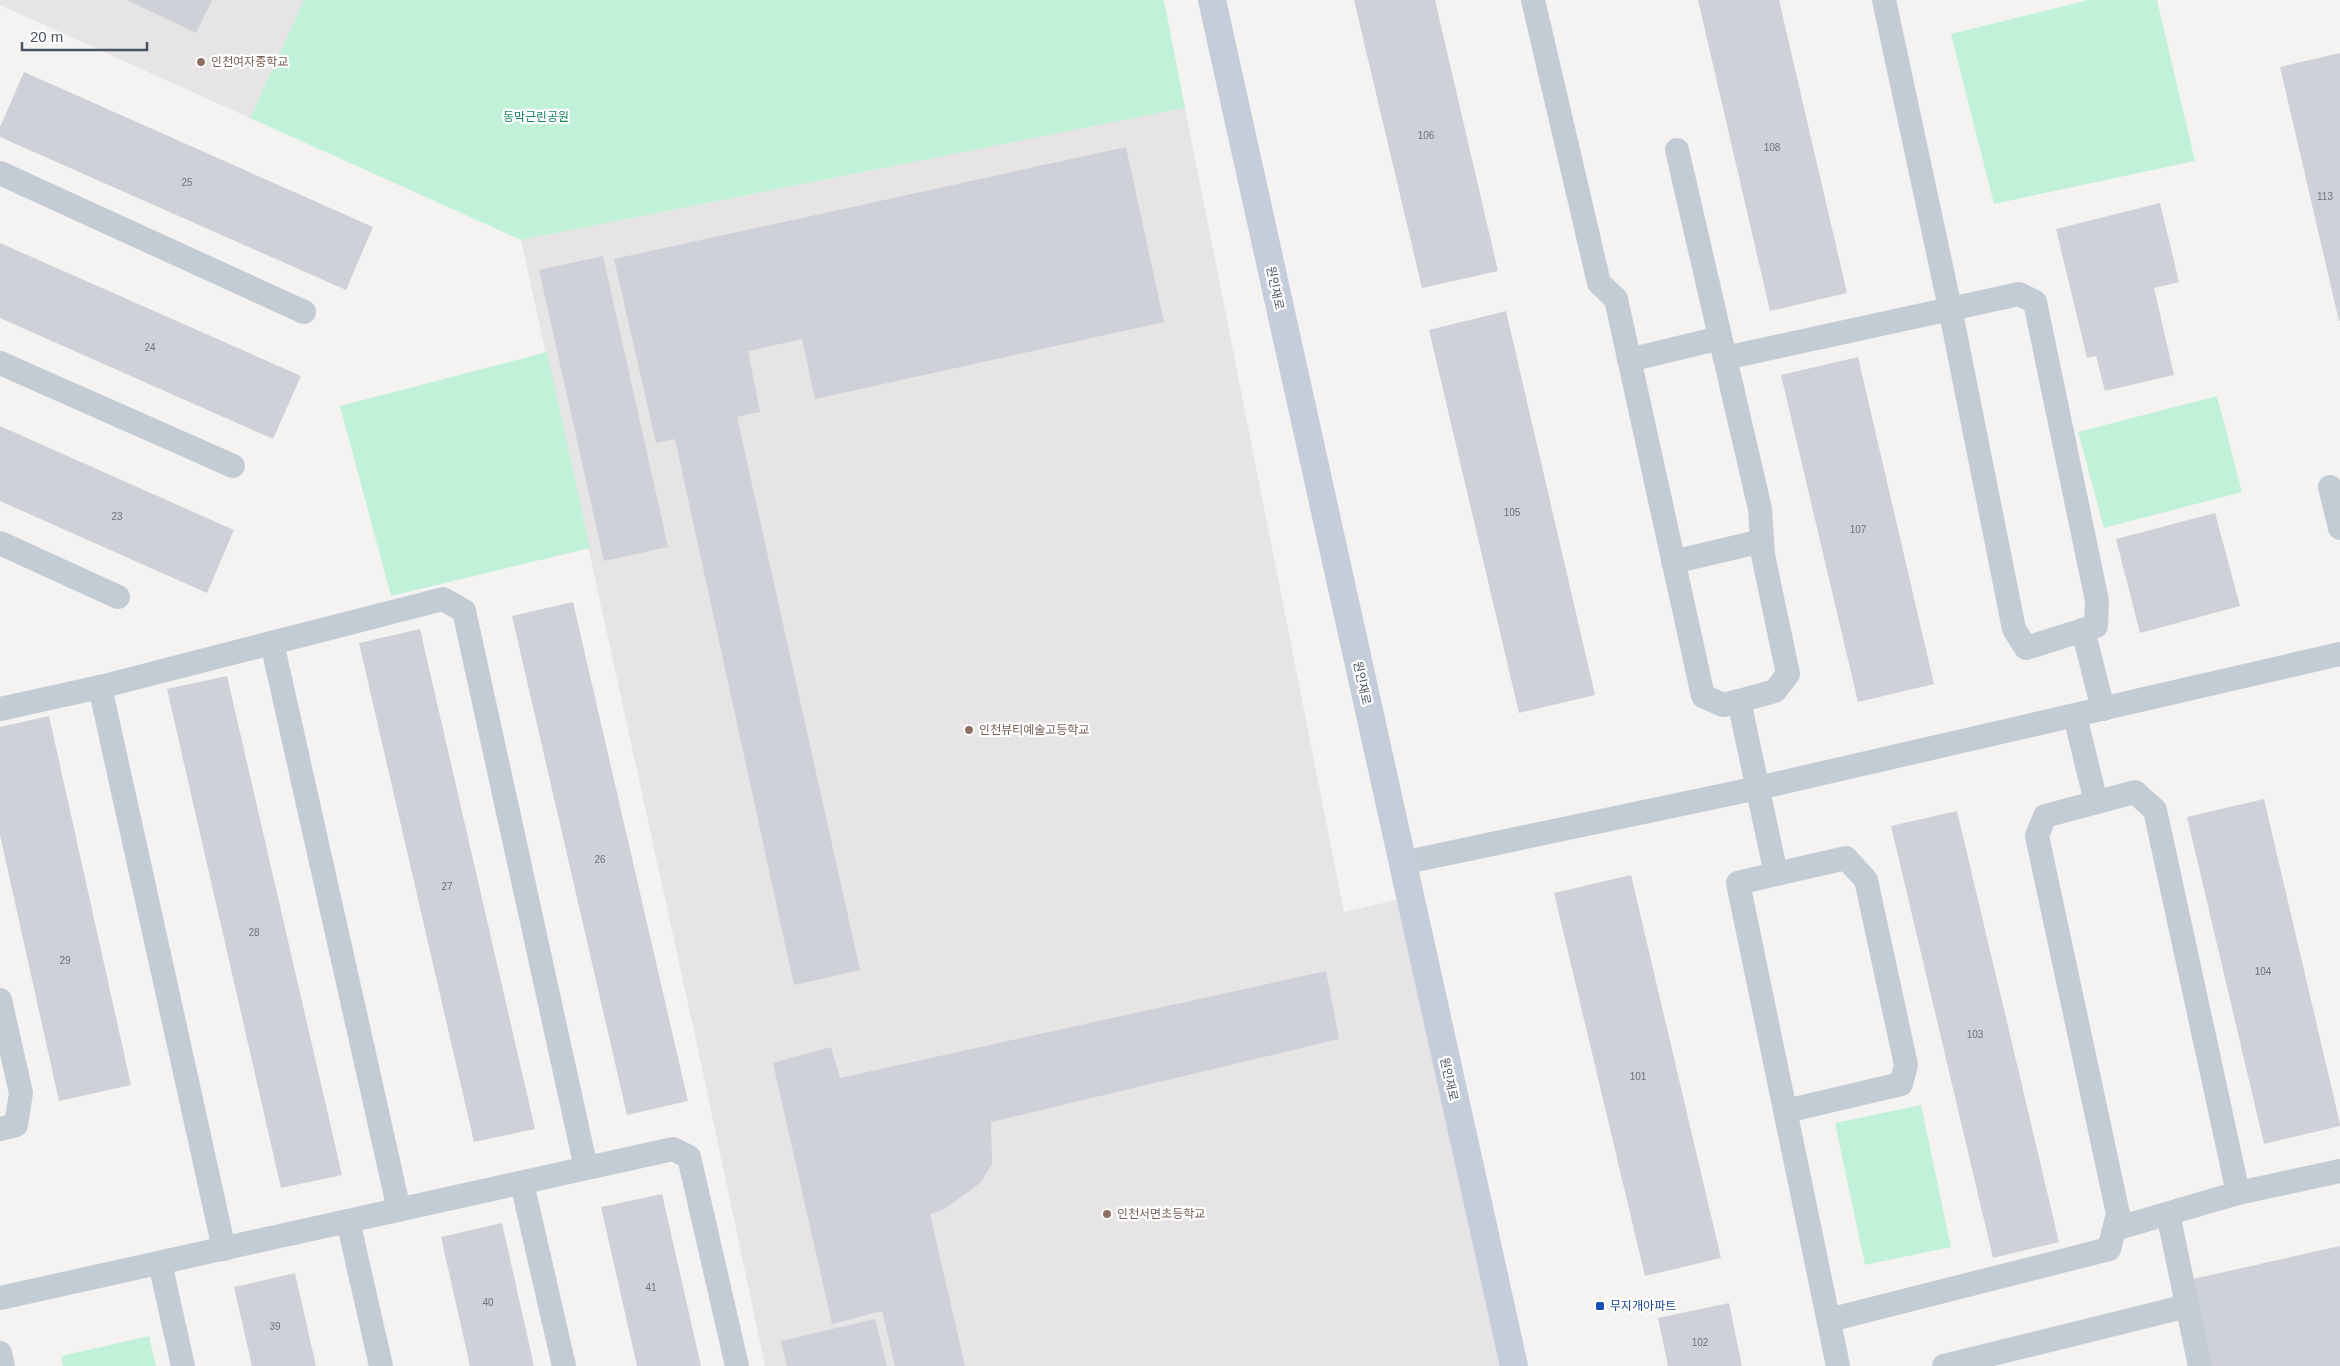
<svg xmlns="http://www.w3.org/2000/svg" width="2340" height="1366" viewBox="0 0 2340 1366" font-family="Arial,'Noto Sans KR',sans-serif">
  <rect width="100%" height="100%" fill="#f5f3f2"/>
  <g fill="#e6e4e4">
    <path d="M 0,0 L 304,0 L 250,118 L 0,5 Z"/>
    <path d="M 1185,108 L 1344,912 L 1409,897 L 1514,1366 L 765,1366 L 701,1063 L 521,240 Z"/>
  </g>
  <g fill="#c1f2d9">
    <path d="M 304,0 L 1164,0 L 1185,108 L 521,240 L 250,118 Z"/>
    <path d="M 2088,0 L 2157,0 L 2195,161 L 1994,204 L 1951,34 Z"/>
    <path d="M 547,352 L 590,548 L 391,596 L 340,406 Z"/>
    <path d="M 2217,396 L 2242,492 L 2104,528 L 2078,432 Z"/>
    <path d="M 1921,1105 L 1951,1247 L 1865,1265 L 1835,1123 Z"/>
    <path d="M 149,1336 L 156,1366 L 63,1366 L 61,1356 Z"/>
  </g>
  <g fill="#ced1d8">
    <path d="M 127,0 L 212,0 L 196,33 Z"/>
    <path d="M 1354,0 L 1435,0 L 1498,271 L 1422,288 Z"/>
    <path d="M 1698,0 L 1779,0 L 1847,293 L 1770,311 Z"/>
    <path d="M 2340,53 L 2340,321 L 2339,321 L 2280,67 Z"/>
    <path d="M 24,72 L 373,227 L 346,290 L 0,137 L 0,127 Z"/>
    <path d="M 1126,147 L 1164,322 L 815,399 L 802,339 L 748,351 L 760,412 L 737,417 L 860,970 L 794,985 L 675,439 L 656,443 L 614,259 Z"/>
    <path d="M 2160,203 L 2179,282 L 2154,288 L 2174,375 L 2105,391 L 2096,356 L 2087,358 L 2056,229 Z"/>
    <path d="M 0,243 L 301,376 L 273,439 L 0,318 Z"/>
    <path d="M 603,256 L 668,547 L 604,561 L 539,270 Z"/>
    <path d="M 1506,311 L 1595,695 L 1519,713 L 1429,330 Z"/>
    <path d="M 1858,357 L 1934,684 L 1858,702 L 1781,375 Z"/>
    <path d="M 0,426 L 234,530 L 207,593 L 0,501 Z"/>
    <path d="M 2215,513 L 2240,606 L 2140,633 L 2116,539 Z"/>
    <path d="M 573,602 L 688,1101 L 627,1115 L 512,616 Z"/>
    <path d="M 420,629 L 535,1129 L 474,1142 L 359,643 Z"/>
    <path d="M 227,676 L 342,1175 L 281,1188 L 167,689 Z"/>
    <path d="M 49,716 L 131,1085 L 59,1101 L 0,835 L 0,727 Z"/>
    <path d="M 2264,799 L 2340,1124 L 2340,1126 L 2264,1144 L 2187,817 Z"/>
    <path d="M 1957,811 L 2059,1242 L 1993,1258 L 1891,826 Z"/>
    <path d="M 1631,875 L 1721,1258 L 1645,1276 L 1554,893 Z"/>
    <path d="M 1326,971 L 1339,1039 L 991,1122 L 992,1164 L 980,1183 L 943,1210 L 930,1214 L 965,1366 L 895,1366 L 882,1311 L 832,1324 L 773,1063 L 831,1047 L 840,1078 Z"/>
    <path d="M 662,1194 L 701,1366 L 637,1366 L 601,1207 Z"/>
    <path d="M 502,1223 L 534,1366 L 470,1366 L 441,1237 Z"/>
    <path d="M 2340,1246 L 2340,1366 L 2212,1366 L 2193,1279 Z"/>
    <path d="M 295,1273 L 316,1366 L 252,1366 L 234,1287 Z"/>
    <path d="M 1729,1303 L 1742,1366 L 1668,1366 L 1658,1318 Z"/>
    <path d="M 875,1319 L 887,1366 L 787,1366 L 781,1341 Z"/>
  </g>
  <g fill="none" stroke-linecap="round" stroke-linejoin="round">
    <g stroke="#c3cbd4" stroke-width="24">
      <path d="M 1533,0 L 1599,283 L 1616,299 L 1703,696 L 1723,705 L 1739,701 L 1775,691 L 1788,674 L 1763,555 L 1760,509 L 1725,358 L 2019,294 L 2035,302 L 2097,601 L 2096,626 L 2026,648 L 2014,629 L 1950,308 L 1884,0"/>
      <path d="M 1677,150 L 1725,358"/>
      <path d="M 0,173 L 304,312"/>
      <path d="M 1629,360 L 1720,338"/>
      <path d="M 0,363 L 233,466"/>
      <path d="M 2330,487 L 2340,528"/>
      <path d="M 0,543 L 118,597"/>
      <path d="M 1673,562 L 1762,541"/>
      <path d="M 2083,630 L 2103,709"/>
      <path d="M 272,643 L 399,1210"/>
      <path d="M 100,687 L 224,1249"/>
      <path d="M 1739,701 L 1776,874 L 1738,883 L 1838,1366"/>
      <path d="M 0,709 L 100,687 L 443,599 L 464,611 L 586,1168"/>
      <path d="M 2075,716 L 2096,802"/>
      <path d="M 1402,863 L 1758,788 L 2340,654"/>
      <path d="M 1776,874 L 1846,858 L 1866,880 L 1906,1065 L 1901,1084 L 1786,1111"/>
      <path d="M 0,1000 L 21,1093 L 16,1125 L 0,1129"/>
      <path d="M 522,1183 L 564,1366"/>
      <path d="M 2168,1214 L 2200,1366"/>
      <path d="M 348,1221 L 381,1366"/>
      <path d="M 2115,1229 L 2238,1193 L 2340,1171"/>
      <path d="M 160,1263 L 183,1366"/>
      <path d="M 0,1298 L 673,1149 L 689,1157 L 737,1366"/>
      <path d="M 1829,1320 L 2109,1249 L 2118,1214 L 2037,836 L 2045,816 L 2135,792 L 2155,810 L 2238,1193"/>
      <path d="M 0,1353 L 3,1366"/>
      <path d="M 1944,1366 L 2187,1306"/>
    </g>
    <path stroke="#c5cddb" stroke-width="28" d="M 1212,0 L 1514,1366"/>
  </g>
  <g fill="#8d6e63" stroke="#fff" stroke-width="2">
    <circle cx="201" cy="62" r="5"/>
    <circle cx="969" cy="730" r="5"/>
    <circle cx="1107" cy="1214" r="5"/>
  </g>
  <rect fill="#1a4fb4" stroke="#fff" stroke-width="2" x="1595" y="1301" width="10" height="10" rx="2.5"/>
  <g text-anchor="middle" dominant-baseline="central" stroke-width="4.5" stroke-linejoin="round" paint-order="stroke">
    <g font-size="10" fill="#6a727f">
      <text x="1426" y="135">106</text>
      <text x="1772" y="147">108</text>
      <text x="187" y="182">25</text>
      <text x="2325" y="196">113</text>
      <text x="150" y="347">24</text>
      <text x="1512" y="512">105</text>
      <text x="117" y="516">23</text>
      <text x="1858" y="529">107</text>
      <text x="600" y="859">26</text>
      <text x="447" y="886">27</text>
      <text x="254" y="932">28</text>
      <text x="65" y="960">29</text>
      <text x="2263" y="971">104</text>
      <text x="1975" y="1034">103</text>
      <text x="1638" y="1076">101</text>
      <text x="651" y="1287">41</text>
      <text x="488" y="1302">40</text>
      <text x="275" y="1326">39</text>
      <text x="1700" y="1342">102</text>
    </g>
    <g font-size="12" fill="#785e54" stroke="#fff" text-anchor="start">
      <text x="211" y="62">인천여자중학교</text>
      <text x="979" y="730">인천뷰티예술고등학교</text>
      <text x="1117" y="1214">인천서면초등학교</text>
    </g>
    <g font-size="12" fill="#15875b" stroke="#fff">
      <text x="536" y="117">동막근린공원</text>
    </g>
    <g font-size="12" fill="#495361" stroke="#fff">
      <text transform="translate(1275 288) rotate(78)">원인재로</text>
      <text transform="translate(1362 683) rotate(78)">원인재로</text>
      <text transform="translate(1449 1079) rotate(77)">원인재로</text>
    </g>
    <g font-size="12" fill="#164399" stroke="#fff" text-anchor="start">
      <text x="1610" y="1306">무지개아파트</text>
    </g>
  </g>
  <path d="M22 42v8h125v-8" fill="none" stroke="#495361" stroke-width="2.5"/>
  <text x="30" y="42" font-size="15" fill="#495361" stroke="#ffffff" stroke-width="4" paint-order="stroke">20 m</text>
</svg>
